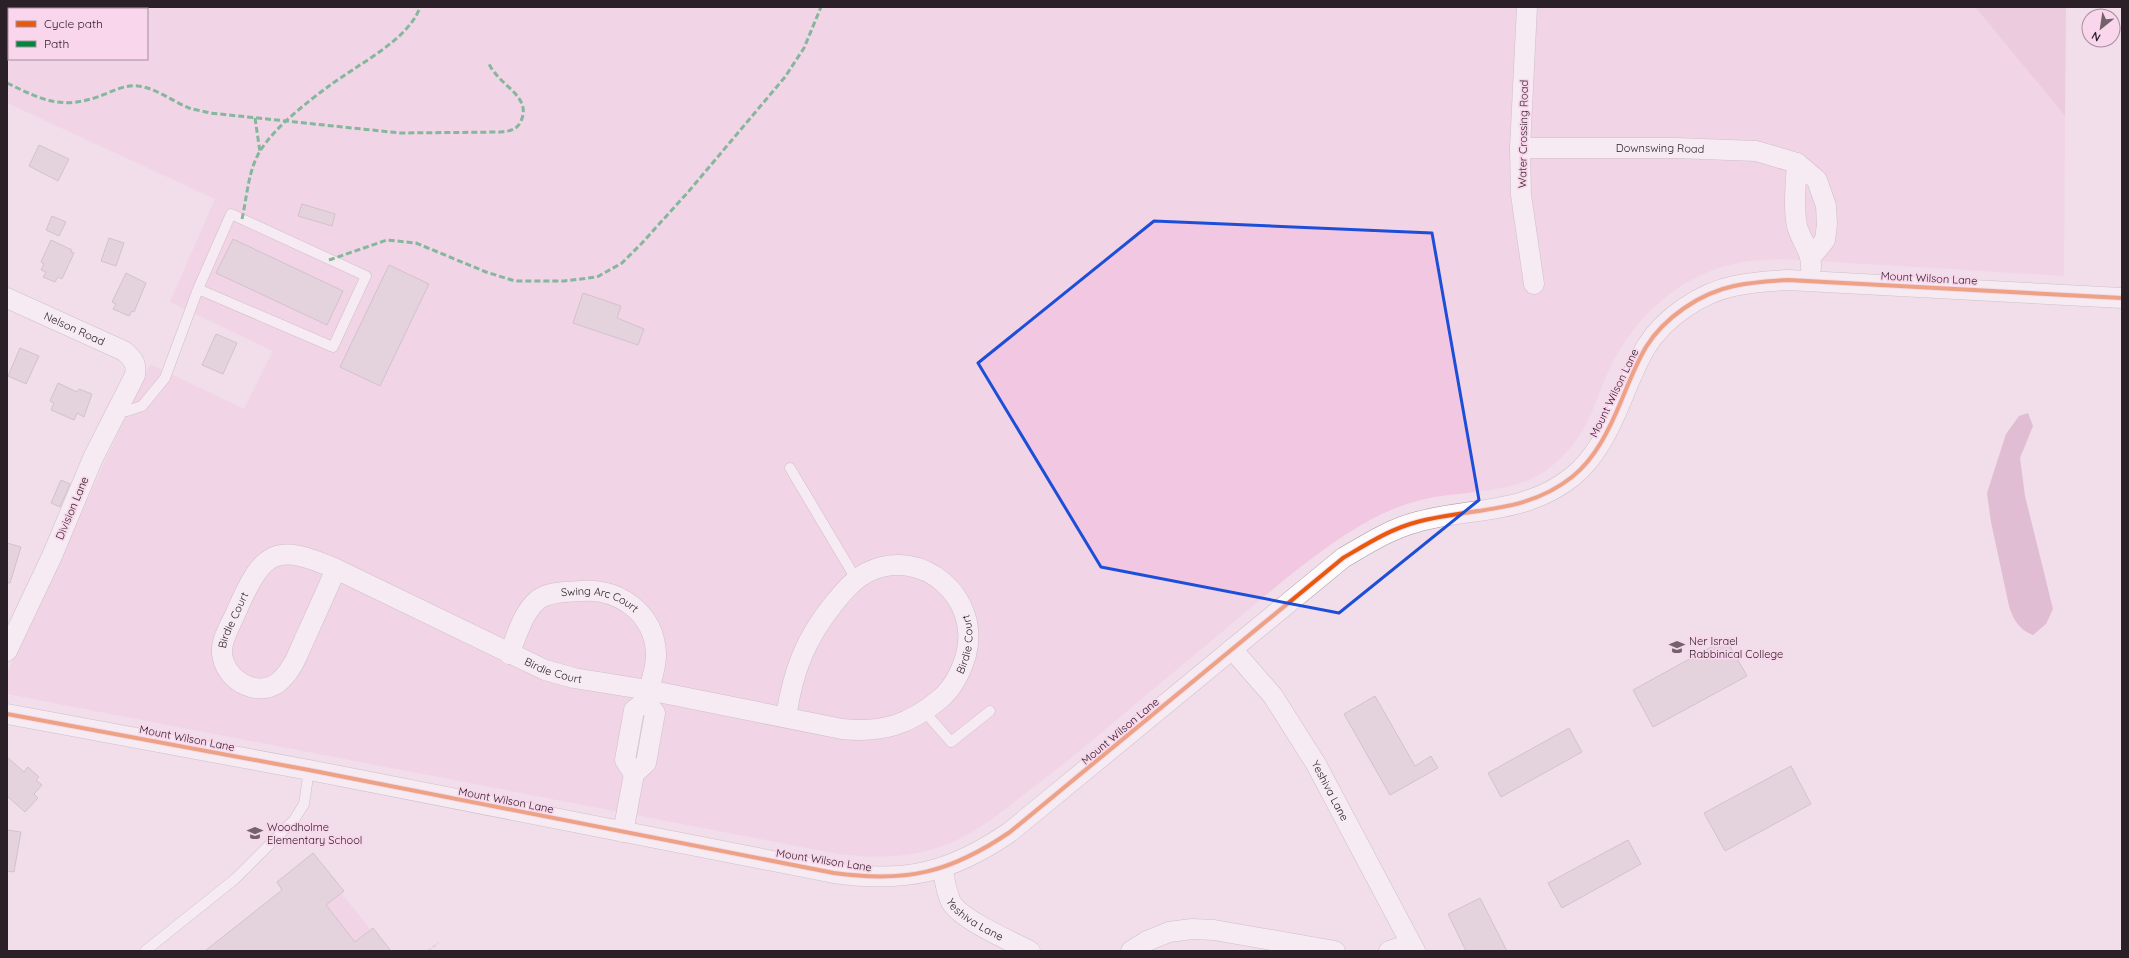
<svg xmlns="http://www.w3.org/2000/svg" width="2129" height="958" viewBox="0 0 2129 958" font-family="Quicksand,sans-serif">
  <rect width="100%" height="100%" fill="#f1deea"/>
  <g fill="#f2c7e2" fill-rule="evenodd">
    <path d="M 7,7 L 1975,7 L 2065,116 L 2064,276 C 1998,272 1933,268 1867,264 C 1820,262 1768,253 1722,267 C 1675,281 1637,317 1614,360 C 1592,402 1593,431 1553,465 C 1520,493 1475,490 1435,497 C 1404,502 1375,516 1348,533 C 1305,561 1266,595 1228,627 C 1181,666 1134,705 1088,744 C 1065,763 1042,781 1019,798 C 1000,813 981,829 959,839 C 920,858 879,859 838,854 L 7,694 L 7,673 L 150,364 L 244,409 L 273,351 L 170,302 L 215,199 L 7,103 ZM 9,9 L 147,9 L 147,59 L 9,59 Z"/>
    <path d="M 341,893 L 371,930 L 355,942 L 326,905 Z"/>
  </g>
  <path fill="#e6b4d3" d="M 1975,7 L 2066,7 L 2065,116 Z"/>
  <path fill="#cd94b9" d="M 2028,413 L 2033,426 L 2020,458 L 2025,496 L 2053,609 L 2046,624 L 2033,635 C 2019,630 2013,619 2009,606 L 1991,522 L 1987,493 L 2006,434 L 2019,416 Z"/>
  <g fill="#d4c5ce" stroke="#ad9fa8">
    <path d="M 39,145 L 69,159 L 58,181 L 29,166 Z"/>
    <path d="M 302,204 L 335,214 L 332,226 L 298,216 Z"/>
    <path d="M 52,216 L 66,222 L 59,236 L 46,230 Z"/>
    <path d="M 109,238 L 124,243 L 116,266 L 101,261 Z"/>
    <path d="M 233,239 L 343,291 L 327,325 L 216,273 Z"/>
    <path d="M 51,240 L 72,250 L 71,252 L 74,253 L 62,279 L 58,277 L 55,282 L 43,277 L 46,272 L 41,270 L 44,264 L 41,262 Z"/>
    <path d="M 389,265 L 429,284 L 380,386 L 340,367 Z"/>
    <path d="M 126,273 L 146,283 L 134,312 L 132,311 L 129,316 L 113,309 L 116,304 L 112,302 Z"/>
    <path d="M 583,293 L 621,306 L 617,318 L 644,329 L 638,345 L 573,323 Z"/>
    <path d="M 216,334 L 237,343 L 223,374 L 202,365 Z"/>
    <path d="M 20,348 L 39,356 L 26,384 L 8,376 Z"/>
    <path d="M 58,383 L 77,392 L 79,389 L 92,394 L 84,417 L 77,413 L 74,420 L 51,410 L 54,403 L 50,401 Z"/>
    <path d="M 61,480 L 70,484 L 60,507 L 51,503 Z"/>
    <path d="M 7,543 L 21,547 L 10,583 L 7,583 Z"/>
    <path d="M 1726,639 L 1747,676 L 1653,727 L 1633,690 Z"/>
    <path d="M 1375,696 L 1415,766 L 1431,756 L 1438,768 L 1390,795 L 1344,714 Z"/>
    <path d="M 1569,728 L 1582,752 L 1501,797 L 1488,773 Z"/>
    <path d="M 7,757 L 24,772 L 28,767 L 39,777 L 36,780 L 42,785 L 34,794 L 38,798 L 25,812 L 7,796 Z"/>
    <path d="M 1791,766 L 1811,804 L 1725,851 L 1704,813 Z"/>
    <path d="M 7,830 L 21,832 L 14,872 L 7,871 Z"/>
    <path d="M 1628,840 L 1641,864 L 1562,908 L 1548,883 Z"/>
    <path d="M 313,853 L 344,891 L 326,905 L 355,942 L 373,928 L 391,951 L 205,951 L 282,890 L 277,882 Z"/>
    <path d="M 1480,898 L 1507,951 L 1466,951 L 1448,914 Z"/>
  </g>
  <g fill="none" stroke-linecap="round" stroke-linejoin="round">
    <defs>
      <g id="service">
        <path d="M 117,410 L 127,411 L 142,406 L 165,378 L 198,289 L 231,214 L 366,276 L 333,347 L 198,289"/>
        <path d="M 790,468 L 856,579"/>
        <path d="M 924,711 L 951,742 L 990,711"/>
        <path d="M 145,951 L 235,879 L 294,820 L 304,804 L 309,770"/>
      </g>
      <g id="minor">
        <path d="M 1527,7 L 1520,148 L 1521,195 L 1534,284"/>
        <path id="s1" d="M 1520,148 L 1676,148 L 1756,151 L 1797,163 L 1817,180 L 1826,206 L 1827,224 L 1825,240 L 1811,257"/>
        <path d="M 1797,163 C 1796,183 1793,206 1797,226 C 1801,241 1812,251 1811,268"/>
        <path id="s2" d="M 7,298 L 124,351 C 133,359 137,363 135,375 L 93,458 L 52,556 L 7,651"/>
        <path id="s3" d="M 336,569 C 326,592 316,614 306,636 C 299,651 294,667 282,679 C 261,701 224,681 222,653 C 221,638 232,623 237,610 C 263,551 275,542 336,569 L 545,670 L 574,678 L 648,690 L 842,729 C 882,733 909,725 940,699 C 953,688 961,672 966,655 C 981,598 923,546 868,572 C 854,579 845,590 835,602 C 805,639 793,671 786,717"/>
        <path id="s4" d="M 1232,649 L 1273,696 L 1316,764 L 1415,951"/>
        <path id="s5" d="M 509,654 C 517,636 523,611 539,599 C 550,591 569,592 581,591 C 619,588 654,613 656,653 C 657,668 649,686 646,701 L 634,710 L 625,760 L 634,774"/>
        <path d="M 7,714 L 309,770 L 834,873 C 906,883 950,873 1010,832 L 1343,558 C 1367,544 1390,529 1417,522 C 1471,507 1524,515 1572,477 C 1596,458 1610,428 1622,399 C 1629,382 1636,364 1646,347 C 1664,318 1700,293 1734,286 C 1752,282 1770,281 1788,280 L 2122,298"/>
        <path d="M 623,832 L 634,774 L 646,763 L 655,713 L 646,701"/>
        <path id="s6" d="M 942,868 C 945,879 946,892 951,902 C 961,920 1011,941 1030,951"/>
        <path d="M 1131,951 L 1147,941 L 1169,932 L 1192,929 L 1214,930 L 1335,951"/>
        <path d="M 1389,951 L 1411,944"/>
      </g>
    </defs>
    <use href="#service" stroke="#a698a1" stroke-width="11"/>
    <use href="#minor" stroke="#a698a1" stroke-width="21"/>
    <path stroke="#cdc6ca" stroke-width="2.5" stroke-dasharray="4 2" stroke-linecap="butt" d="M 428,951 L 438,943"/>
    <use href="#service" stroke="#fdfafc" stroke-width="10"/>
    <use href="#minor" stroke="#fdfafc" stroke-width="20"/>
    <g stroke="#00873e" stroke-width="3" stroke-dasharray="6 3" stroke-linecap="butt">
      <path d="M 7,83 C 42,100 62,110 100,96 C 111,92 126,84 138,86 C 156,88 172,101 189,108 C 195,110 203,111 210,113 L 400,133 L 501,132 C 510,131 517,130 521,121 C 531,99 506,88 495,73 C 492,70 490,66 488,62"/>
      <path d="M 255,118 L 260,152"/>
      <path d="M 242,219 C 247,197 248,171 260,151 C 275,127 306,103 329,86 C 355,66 409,40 420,7"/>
      <path d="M 329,260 L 387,240 L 416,243 L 486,272 L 515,281 L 564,281 L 597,277 L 622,263 L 642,243 L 689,191 L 785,77 L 804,48 L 821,7"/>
    </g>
    <defs>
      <path id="cycleway" d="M 7,714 L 309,770 L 834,873 C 906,883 950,873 1010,832 L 1343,558 C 1367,544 1390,529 1417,522 C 1471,507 1524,515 1572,477 C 1596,458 1610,428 1622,399 C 1629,382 1636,364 1646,347 C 1664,318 1700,293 1734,286 C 1752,282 1770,281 1788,280 L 2122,298"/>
    </defs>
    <use href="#cycleway" stroke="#f9d6eb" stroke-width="6"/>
    <use href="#cycleway" stroke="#e8590c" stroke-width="4"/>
  </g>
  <path d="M0 0H2129V958H0ZM 1154,221 L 1432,233 L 1479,500 L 1339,613 L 1101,567 L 978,363 Z" fill="#f1deea" fill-opacity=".55" fill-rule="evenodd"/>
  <path fill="none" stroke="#1d4ed8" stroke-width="3" stroke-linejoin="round" d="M 1154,221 L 1432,233 L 1479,500 L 1339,613 L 1101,567 L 978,363 Z"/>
  <defs>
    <symbol id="university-bare" viewBox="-9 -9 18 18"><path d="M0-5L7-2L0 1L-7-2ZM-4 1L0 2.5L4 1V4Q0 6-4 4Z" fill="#71626c" stroke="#f9d6eb" stroke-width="2.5" paint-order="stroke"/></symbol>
    <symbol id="school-bare" viewBox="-9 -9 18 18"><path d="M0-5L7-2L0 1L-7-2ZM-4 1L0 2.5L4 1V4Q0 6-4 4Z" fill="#71626c" stroke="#f9d6eb" stroke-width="2.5" paint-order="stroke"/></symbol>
  </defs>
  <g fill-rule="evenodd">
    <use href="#university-bare" x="1666" y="636" width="22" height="22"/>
    <use href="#school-bare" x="244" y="822" width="22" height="22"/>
  </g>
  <g text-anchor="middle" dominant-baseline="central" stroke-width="3.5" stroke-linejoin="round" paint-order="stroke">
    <g font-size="11" fill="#2c2028" stroke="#f9d6eb">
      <text transform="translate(1523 134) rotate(-89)">Water Crossing Road</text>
      <text stroke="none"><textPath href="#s1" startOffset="140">Downswing Road</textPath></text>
      <text transform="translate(1929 278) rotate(3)">Mount Wilson Lane</text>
      <text stroke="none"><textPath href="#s2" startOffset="74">Nelson Road</textPath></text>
      <text transform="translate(1614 393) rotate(-64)">Mount Wilson Lane</text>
      <text transform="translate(72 508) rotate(-67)">Division Lane</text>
      <text stroke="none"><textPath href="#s5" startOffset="127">Swing Arc Court</textPath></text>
      <text stroke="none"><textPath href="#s3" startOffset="239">Birdie Court</textPath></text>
      <text stroke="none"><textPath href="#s3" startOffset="1084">Birdie Court</textPath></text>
      <text stroke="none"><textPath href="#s3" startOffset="621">Birdie Court</textPath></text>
      <text transform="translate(1120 731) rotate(-40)">Mount Wilson Lane</text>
      <text transform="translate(187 738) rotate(11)">Mount Wilson Lane</text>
      <text stroke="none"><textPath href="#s4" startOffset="173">Yeshiva Lane</textPath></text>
      <text transform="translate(506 800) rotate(11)">Mount Wilson Lane</text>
      <text transform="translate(824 860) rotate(9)">Mount Wilson Lane</text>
      <text stroke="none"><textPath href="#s6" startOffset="65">Yeshiva Lane</textPath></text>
    </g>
    <g font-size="11" fill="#2c2028" stroke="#f9d6eb" text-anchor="start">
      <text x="1689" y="641">Ner Israel<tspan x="1689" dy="13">Rabbinical College</tspan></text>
      <text x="267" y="827">Woodholme<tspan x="267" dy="13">Elementary School</tspan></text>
    </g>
  </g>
  <rect width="2129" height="958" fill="none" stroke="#2c2028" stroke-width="16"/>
  <rect x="8" y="8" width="140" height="52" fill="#f9d6eb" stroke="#a78d9d"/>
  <rect x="16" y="21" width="20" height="6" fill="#e8590c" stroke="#a78d9d"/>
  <text x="44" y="28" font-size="12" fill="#2c2028">Cycle path</text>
  <rect x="16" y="41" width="20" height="6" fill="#00873e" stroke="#a78d9d"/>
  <text x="44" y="48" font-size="12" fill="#2c2028">Path</text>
  <g transform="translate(2101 28) rotate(210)"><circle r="19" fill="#f9d6eb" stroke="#a78d9d"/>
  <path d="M0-3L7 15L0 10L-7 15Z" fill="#71626c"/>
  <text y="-6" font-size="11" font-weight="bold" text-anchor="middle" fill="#2c2028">N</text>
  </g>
</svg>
